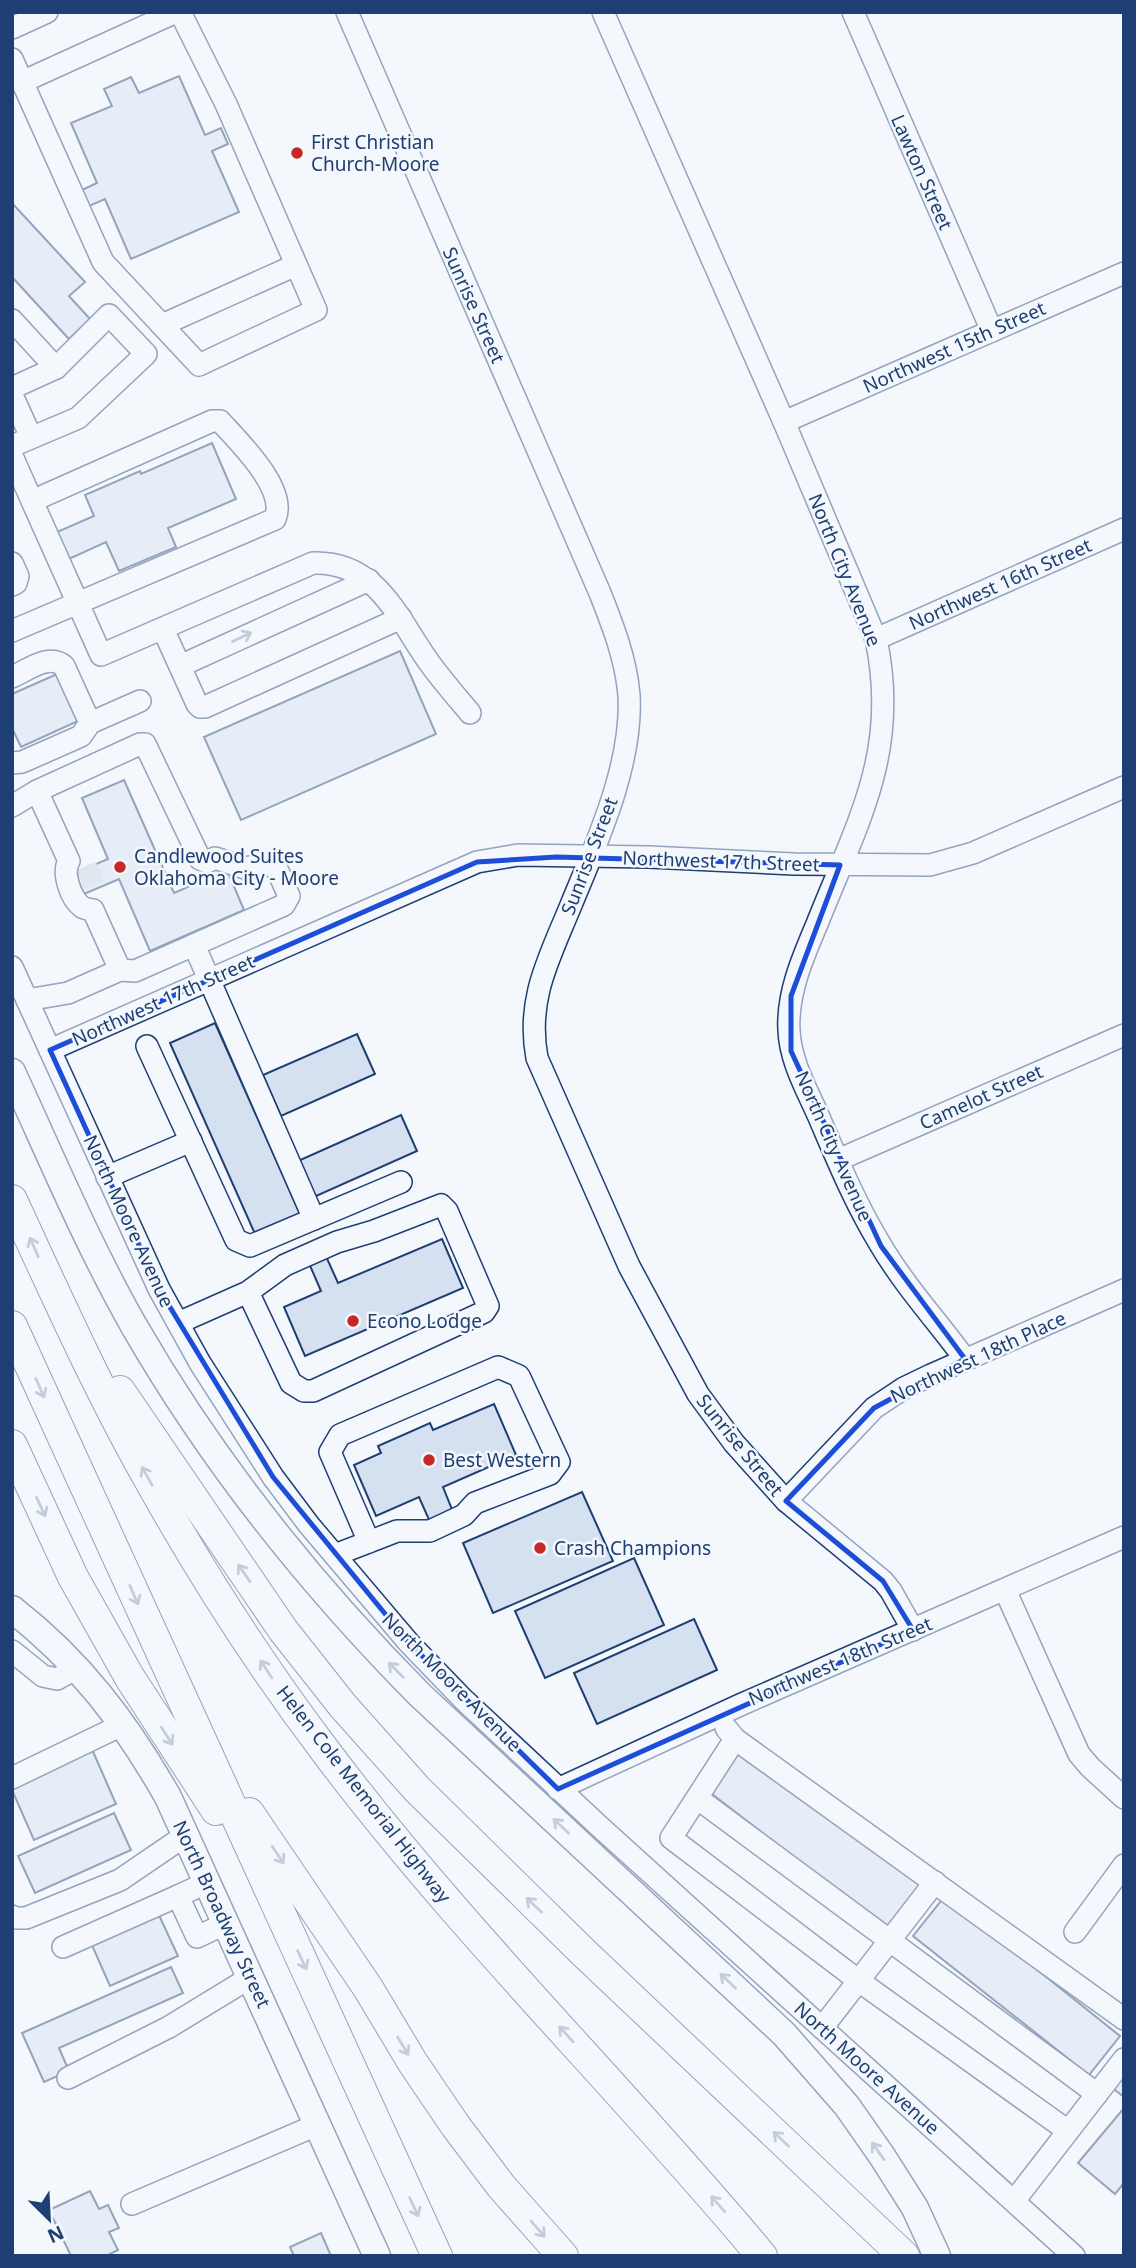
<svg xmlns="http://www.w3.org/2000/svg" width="1136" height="2268" viewBox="0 0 1136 2268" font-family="'Noto Sans',sans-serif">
  <rect width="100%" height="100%" fill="#f4f7fb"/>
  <g fill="#d5e0f0" stroke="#1d3f73" stroke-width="2">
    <path d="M 179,76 L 205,135 L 221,128 L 228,144 L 212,151 L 239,212 L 131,259 L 105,199 L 89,206 L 82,190 L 97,183 L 71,123 L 112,106 L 104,89 L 131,77 L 139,93 Z"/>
    <path d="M 12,203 L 85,282 L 69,296 L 90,319 L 69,339 L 12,277 Z"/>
    <path d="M 212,443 L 236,499 L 168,528 L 176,547 L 119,571 L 106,542 L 69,559 L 57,532 L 94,516 L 85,495 L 140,471 L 141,474 Z"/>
    <path d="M 400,651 L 436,734 L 241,820 L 204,737 Z"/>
    <path d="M 57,674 L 78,721 L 21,747 L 12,728 L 12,694 Z"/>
    <path d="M 124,780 L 174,893 L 227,870 L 244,910 L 150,951 L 119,879 L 84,894 L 75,873 L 108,859 L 82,798 Z"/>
    <path d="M 215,1023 L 300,1214 L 255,1234 L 170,1043 Z"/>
    <path d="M 357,1034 L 375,1074 L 281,1116 L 263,1075 Z"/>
    <path d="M 401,1115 L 417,1151 L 314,1197 L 298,1161 Z"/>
    <path d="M 442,1239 L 463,1288 L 305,1356 L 284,1307 L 321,1291 L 308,1261 L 325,1254 L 338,1283 Z"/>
    <path d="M 494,1404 L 516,1455 L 443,1487 L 453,1512 L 430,1522 L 419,1497 L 376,1516 L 354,1465 L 381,1453 L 378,1446 L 430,1423 L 433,1430 Z"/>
    <path d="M 582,1492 L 613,1561 L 493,1613 L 463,1543 Z"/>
    <path d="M 634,1558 L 664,1625 L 545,1678 L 515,1611 Z"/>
    <path d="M 694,1619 L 717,1670 L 597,1724 L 574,1673 Z"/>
    <path d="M 91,1747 L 116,1804 L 34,1840 L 12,1790 L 12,1783 Z"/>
    <path d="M 742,1748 L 920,1885 L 886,1928 L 708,1791 Z"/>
    <path d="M 114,1813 L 131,1850 L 35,1893 L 18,1856 Z"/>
    <path d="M 945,1896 L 1120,2036 L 1089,2075 L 913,1936 Z"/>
    <path d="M 158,1913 L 178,1956 L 110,1986 L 91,1943 Z"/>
    <path d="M 171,1967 L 183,1993 L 59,2048 L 69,2071 L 44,2082 L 22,2033 Z"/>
    <path d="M 1124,2070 L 1124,2097 L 1110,2086 Z"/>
    <path d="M 1124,2108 L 1124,2183 L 1115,2194 L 1078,2163 Z"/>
    <path d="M 90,2191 L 99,2209 L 108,2205 L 119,2228 L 109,2232 L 118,2250 L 106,2256 L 71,2256 L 49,2210 Z"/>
    <path d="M 321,2233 L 331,2256 L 294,2256 L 290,2247 Z"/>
  </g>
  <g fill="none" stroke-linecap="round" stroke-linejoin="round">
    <path stroke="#c9d2e0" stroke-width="21" stroke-dasharray="21 10" stroke-linecap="butt" d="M 86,866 L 97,890"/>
    <defs>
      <g id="minor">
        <path d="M 347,12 L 600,593 C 613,626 626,659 629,695 C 633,764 597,842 571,905 C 549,959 526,999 537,1058 L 629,1266 L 698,1394 L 734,1443 L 786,1501 L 883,1581 L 891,1591 L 913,1630"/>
        <path d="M 603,12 L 784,422 L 876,639 C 900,752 857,823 817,924 C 803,957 787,993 789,1030 C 790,1060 806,1088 818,1115 C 837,1159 855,1203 880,1244 C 904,1285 937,1321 965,1359"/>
        <path d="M 853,12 L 992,331"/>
        <path d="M 12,28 L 47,12"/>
        <path d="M 12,59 L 103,262 L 199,365 L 316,310 L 226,104 L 180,12"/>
        <path d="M 22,82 L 176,12"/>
        <path d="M 12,320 L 56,368 L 12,388"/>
        <path d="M 162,325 L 296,265"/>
        <path d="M 12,395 L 31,437"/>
        <path d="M 784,422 L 1124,273"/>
        <path d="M 12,446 L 78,418 L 146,354 L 109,315 L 56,368"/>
        <path d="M 12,456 L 32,501"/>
        <path d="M 12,563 L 18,576 L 16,583 L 12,585"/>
        <path d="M 163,629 L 197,704 L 200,707 L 205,707 L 401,618"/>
        <path d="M 12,631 L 275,519 C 288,489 239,442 220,421 L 212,421 L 32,501 L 101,655 L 313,563 C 375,561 396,614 426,658 C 439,677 455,695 470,713"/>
        <path d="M 876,639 L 1124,529"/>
        <path d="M 180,666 L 369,580"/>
        <path d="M 12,677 C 28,670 49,653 64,666 L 90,723"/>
        <path d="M 12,763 L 22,762 L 81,736 L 90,723 L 140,701"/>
        <path d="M 37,791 L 69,861 C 62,872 70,898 82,907 C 85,909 89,909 93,910 L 120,970"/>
        <path d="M 12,806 L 37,791 L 140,744 L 145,744 L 200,859 L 207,862 L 215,858 L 245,868 L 265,864 L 276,867 L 289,896 L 284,905 L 135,971 L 120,970 L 68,993 L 27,1000"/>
        <path d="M 194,945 L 314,1219"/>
        <path d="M 12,967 L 159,1289 L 200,1363 L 273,1477 L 309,1525 L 409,1643 L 463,1699 L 599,1826 L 1074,2256"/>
        <path d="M 147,1046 L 236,1240 L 250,1246 L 401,1182"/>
        <path d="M 50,1050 L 477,862 L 518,855 L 649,857 L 794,864 L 930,865 L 973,853 L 1124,787"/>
        <path d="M 838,1160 L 1124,1035"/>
        <path d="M 107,1177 L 191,1141"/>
        <path d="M 178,1323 L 248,1292 L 285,1265 L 337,1242 L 374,1231 L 441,1205 L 447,1211 L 488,1306 L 484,1312 L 313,1391 L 304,1391 L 291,1383 L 248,1292"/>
        <path d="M 786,1501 L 874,1408 L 904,1388 L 931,1375 L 1124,1290"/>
        <path d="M 335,1555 L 397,1531 L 430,1531 L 464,1515 L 475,1503 L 550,1474 L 559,1462 L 519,1376 L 498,1367 L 340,1435 L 330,1452 L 369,1542"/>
        <path d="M 1005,1590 L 1079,1754 L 1090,1767 L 1124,1798"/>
        <path d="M 12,1651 L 43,1676 L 57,1679 L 77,1668"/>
        <path d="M 726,1728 L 735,1739 L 1124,2019"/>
        <path d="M 735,1739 L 671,1838 L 859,1981 L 1068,2131"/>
        <path d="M 12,1778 L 124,1724"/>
        <path d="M 558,1789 L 740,1705 L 1124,1537"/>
        <path d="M 697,1798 L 1097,2094"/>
        <path d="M 208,1882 L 178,1896 L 197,1937 L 227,1923"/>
        <path d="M 12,1916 L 15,1918 L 26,1918 L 120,1880 L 186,1835"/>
        <path d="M 1075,1932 L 1124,1865"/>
        <path d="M 63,1947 L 178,1896"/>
        <path d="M 822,2028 L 935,1882"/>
        <path d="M 68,2078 L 169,2027 L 251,1977"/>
        <path d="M 1014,2201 L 1124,2059"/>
        <path d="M 132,2204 L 319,2124"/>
      </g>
      <g id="major">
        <path d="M 12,1072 C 51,1157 88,1245 134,1326 C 213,1463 309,1583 420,1695 L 784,2034 L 847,2106 L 882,2156 L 915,2208 L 937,2256"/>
        <path d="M 12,1609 C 80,1662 126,1723 168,1797 L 377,2256"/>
      </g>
      <g id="highway">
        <path d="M 12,1200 C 55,1293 97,1387 147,1476 C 201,1573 262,1668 329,1756 C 462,1932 621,2087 762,2256"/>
        <path d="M 12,1326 L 437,2256"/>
        <path d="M 120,1391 L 283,1630 L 343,1706 L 417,1789 L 583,1952 L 904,2256"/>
        <path d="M 12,1445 L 73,1577 L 130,1678 L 216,1810"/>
        <path d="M 249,1813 L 368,1988 L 413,2063 L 455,2125 L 501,2186 L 563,2256"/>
      </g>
    </defs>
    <use href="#minor" stroke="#1d3f73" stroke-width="24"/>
    <use href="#major" stroke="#1d3f73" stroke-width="29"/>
    <use href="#highway" stroke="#1d3f73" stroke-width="32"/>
    <use href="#minor" stroke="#f4f7fb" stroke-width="21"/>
    <use href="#major" stroke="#f4f7fb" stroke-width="26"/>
    <use href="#highway" stroke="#f4f7fb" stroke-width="30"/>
  </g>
  <defs><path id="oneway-shaft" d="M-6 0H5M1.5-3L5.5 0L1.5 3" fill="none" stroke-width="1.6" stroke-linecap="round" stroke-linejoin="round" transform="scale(1.75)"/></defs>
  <g stroke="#889bb7">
    <use href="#oneway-shaft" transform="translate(242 637) rotate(-25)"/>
    <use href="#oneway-shaft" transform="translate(34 1247) rotate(-114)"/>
    <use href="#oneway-shaft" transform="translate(40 1388) rotate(66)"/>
    <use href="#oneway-shaft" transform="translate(147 1476) rotate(-119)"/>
    <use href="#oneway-shaft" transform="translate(41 1507) rotate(65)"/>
    <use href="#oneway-shaft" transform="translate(244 1573) rotate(-125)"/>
    <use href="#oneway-shaft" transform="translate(134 1595) rotate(66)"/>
    <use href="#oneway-shaft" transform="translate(266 1669) rotate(-123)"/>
    <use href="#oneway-shaft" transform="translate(396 1670) rotate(-135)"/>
    <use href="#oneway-shaft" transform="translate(167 1736) rotate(57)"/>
    <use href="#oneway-shaft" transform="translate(561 1826) rotate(-137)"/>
    <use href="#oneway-shaft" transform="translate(278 1855) rotate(56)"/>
    <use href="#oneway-shaft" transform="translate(534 1905) rotate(-136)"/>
    <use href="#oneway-shaft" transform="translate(302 1960) rotate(65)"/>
    <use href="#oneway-shaft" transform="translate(728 1981) rotate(-137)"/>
    <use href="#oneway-shaft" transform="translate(566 2034) rotate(-132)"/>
    <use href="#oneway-shaft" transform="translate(403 2046) rotate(59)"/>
    <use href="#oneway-shaft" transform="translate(781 2139) rotate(-137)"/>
    <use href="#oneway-shaft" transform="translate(878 2151) rotate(-125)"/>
    <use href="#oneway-shaft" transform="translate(718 2204) rotate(-131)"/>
    <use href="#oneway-shaft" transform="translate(414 2207) rotate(65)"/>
    <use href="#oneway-shaft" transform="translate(538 2229) rotate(49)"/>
  </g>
  <path d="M0 0H1136V2268H0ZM 556,857 L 840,865 L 791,996 L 791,1051 L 881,1246 L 965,1359 L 874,1408 L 786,1501 L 883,1581 L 913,1630 L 558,1789 L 409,1643 L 273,1477 L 159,1289 L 50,1050 L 477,862 Z" fill="#f4f7fb" fill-opacity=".55" fill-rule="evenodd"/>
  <path fill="none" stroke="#1d4ed8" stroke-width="5" stroke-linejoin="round" d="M 556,857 L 840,865 L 791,996 L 791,1051 L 881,1246 L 965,1359 L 874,1408 L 786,1501 L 883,1581 L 913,1630 L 558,1789 L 409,1643 L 273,1477 L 159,1289 L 50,1050 L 477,862 Z"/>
  <g fill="#c62828" stroke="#f4f7fb" stroke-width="2.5">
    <circle cx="297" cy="153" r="7"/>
    <circle cx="120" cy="867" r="7"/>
    <circle cx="353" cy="1321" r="7"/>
    <circle cx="429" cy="1460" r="7"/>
    <circle cx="540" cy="1548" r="7"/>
  </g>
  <g text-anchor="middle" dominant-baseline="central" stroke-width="5" stroke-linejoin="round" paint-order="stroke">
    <g font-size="19" fill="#1d3f73" stroke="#f4f7fb" text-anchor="start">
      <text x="311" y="142">First Christian<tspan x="311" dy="22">Church-Moore</tspan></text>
      <text x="134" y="856">Candlewood Suites<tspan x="134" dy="22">Oklahoma City - Moore</tspan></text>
      <text x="367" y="1321">Econo Lodge</text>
      <text x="443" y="1460">Best Western</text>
      <text x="554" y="1548">Crash Champions</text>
    </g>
    <g font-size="19" fill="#1d3f73" stroke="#f4f7fb">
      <text transform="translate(922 172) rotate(66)">Lawton Street</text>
      <text transform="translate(474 305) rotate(66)">Sunrise Street</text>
      <text transform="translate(954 347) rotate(-24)">Northwest 15th Street</text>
      <text transform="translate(845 570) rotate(68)">North City Avenue</text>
      <text transform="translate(1000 584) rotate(-24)">Northwest 16th Street</text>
      <text transform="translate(589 856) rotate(-69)">Sunrise Street</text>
      <text transform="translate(721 861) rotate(2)">Northwest 17th Street</text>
      <text transform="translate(163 1000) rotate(-24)">Northwest 17th Street</text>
      <text transform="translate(981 1097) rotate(-24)">Camelot Street</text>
      <text transform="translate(834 1146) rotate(66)">North City Avenue</text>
      <text transform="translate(129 1221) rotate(65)">North Moore Avenue</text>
      <text transform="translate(978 1357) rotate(-25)">Northwest 18th Place</text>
      <text transform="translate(740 1445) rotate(51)">Sunrise Street</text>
      <text transform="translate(840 1661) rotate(-23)">Northwest 18th Street</text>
      <text transform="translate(452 1682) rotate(45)">North Moore Avenue</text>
      <text transform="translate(364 1794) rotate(52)">Helen Cole Memorial Highway</text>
      <text transform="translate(222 1914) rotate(65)">North Broadway Street</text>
      <text transform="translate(867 2068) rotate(42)">North Moore Avenue</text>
    </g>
  </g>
  <rect width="1136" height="2268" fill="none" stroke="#1d3f73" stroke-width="28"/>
  <g transform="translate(49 2219) rotate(156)" stroke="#f4f7fb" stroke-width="5" paint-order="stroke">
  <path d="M0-5L12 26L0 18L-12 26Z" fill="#1d3f73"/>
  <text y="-10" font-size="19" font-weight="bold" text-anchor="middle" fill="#1d3f73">N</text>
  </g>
</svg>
